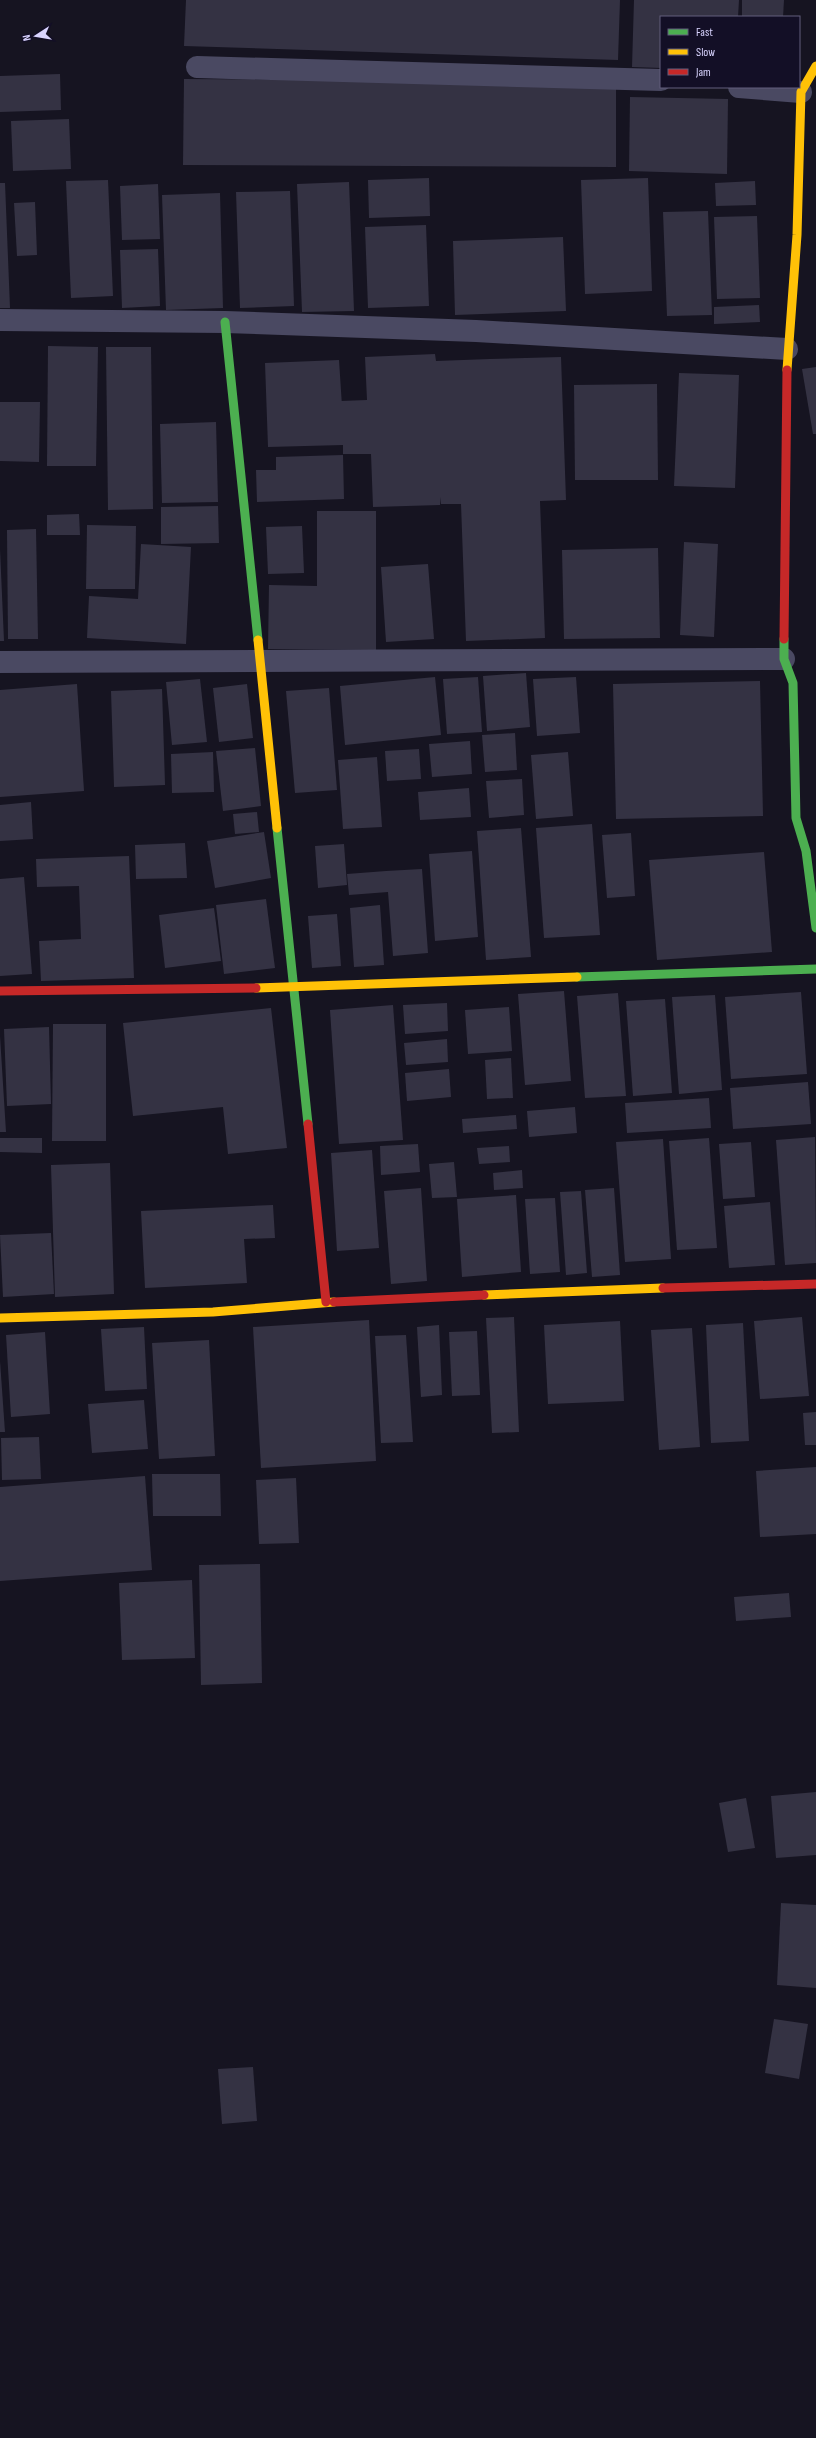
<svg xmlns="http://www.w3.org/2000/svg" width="816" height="2438" viewBox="0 0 816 2438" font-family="'Sofia Sans Condensed',sans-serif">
  <rect width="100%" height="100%" fill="#161421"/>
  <g fill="#343243">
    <path d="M 186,0 L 620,0 L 618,60 L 184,46 Z"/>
    <path d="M 634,0 L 739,0 L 738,17 L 661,17 L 661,68 L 632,67 Z"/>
    <path d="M 742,0 L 784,0 L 783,17 L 742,17 Z"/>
    <path d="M 60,74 L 61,110 L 0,112 L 0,76 Z"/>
    <path d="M 184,79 L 616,82 L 616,167 L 183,165 Z"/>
    <path d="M 630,97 L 728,99 L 727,174 L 629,171 Z"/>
    <path d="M 69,119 L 71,169 L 13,171 L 11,121 Z"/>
    <path d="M 429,178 L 430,216 L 369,218 L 368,180 Z"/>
    <path d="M 648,178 L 652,291 L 585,294 L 581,180 Z"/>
    <path d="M 108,180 L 113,296 L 71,298 L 66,181 Z"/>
    <path d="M 755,181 L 756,205 L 716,206 L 715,183 Z"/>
    <path d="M 349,182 L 354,311 L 302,312 L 297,184 Z"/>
    <path d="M 0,183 L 5,183 L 10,308 L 0,308 Z"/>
    <path d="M 158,184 L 160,239 L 122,240 L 120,186 Z"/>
    <path d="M 290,191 L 294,306 L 240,308 L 236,192 Z"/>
    <path d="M 220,193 L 223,308 L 166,310 L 162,195 Z"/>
    <path d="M 35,202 L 37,255 L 17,256 L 14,203 Z"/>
    <path d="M 708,211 L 712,315 L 667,316 L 663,212 Z"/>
    <path d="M 757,216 L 760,298 L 717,299 L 714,217 Z"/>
    <path d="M 426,225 L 429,306 L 368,308 L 365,227 Z"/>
    <path d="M 563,237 L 566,311 L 455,315 L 453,241 Z"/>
    <path d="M 158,249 L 160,306 L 122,308 L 120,250 Z"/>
    <path d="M 759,305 L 760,322 L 714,324 L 714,307 Z"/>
    <path d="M 48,346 L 98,347 L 96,466 L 47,466 Z"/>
    <path d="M 106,347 L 151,347 L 153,509 L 108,510 Z"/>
    <path d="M 435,354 L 436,361 L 490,359 L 490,368 L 490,359 L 561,357 L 566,500 L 540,501 L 545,638 L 466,641 L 461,504 L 441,504 L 441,497 L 440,505 L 373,507 L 371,454 L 343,454 L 343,445 L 268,447 L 265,363 L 339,360 L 342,406 L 341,401 L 367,400 L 365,357 Z"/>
    <path d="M 816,367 L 816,434 L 813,434 L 802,369 Z"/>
    <path d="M 679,373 L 739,375 L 735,488 L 674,486 Z"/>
    <path d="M 657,384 L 658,480 L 575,480 L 574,385 Z"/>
    <path d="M 0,402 L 40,402 L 39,462 L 0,461 Z"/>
    <path d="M 216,422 L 218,502 L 162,503 L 160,424 Z"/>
    <path d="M 343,455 L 344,499 L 257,502 L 256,470 L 276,470 L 276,457 Z"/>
    <path d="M 218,506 L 219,543 L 161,544 L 161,507 Z"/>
    <path d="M 317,511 L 376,511 L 376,650 L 268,649 L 269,585 L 317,586 Z"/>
    <path d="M 79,514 L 80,535 L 47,535 L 47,515 Z"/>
    <path d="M 87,525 L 136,526 L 135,589 L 86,589 Z"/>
    <path d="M 302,526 L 304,573 L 268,574 L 266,527 Z"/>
    <path d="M 36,529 L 38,639 L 8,639 L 7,530 Z"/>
    <path d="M 684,542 L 718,544 L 714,637 L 680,635 Z"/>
    <path d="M 141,544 L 191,547 L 186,644 L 87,638 L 89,596 L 138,599 Z"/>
    <path d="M 658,548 L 660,638 L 564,639 L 562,550 Z"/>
    <path d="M 0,549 L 4,641 L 0,641 Z"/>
    <path d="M 428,564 L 434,639 L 386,642 L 381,567 Z"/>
    <path d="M 526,673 L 530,727 L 487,731 L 483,676 Z"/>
    <path d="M 435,677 L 441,735 L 345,745 L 340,686 Z"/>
    <path d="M 478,677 L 482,732 L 447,734 L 443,679 Z"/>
    <path d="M 576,677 L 580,733 L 537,736 L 533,679 Z"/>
    <path d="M 200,679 L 207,742 L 172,745 L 166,682 Z"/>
    <path d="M 760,681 L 763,816 L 616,819 L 613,684 Z"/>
    <path d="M 77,684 L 84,791 L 0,797 L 0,690 Z"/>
    <path d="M 247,684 L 253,738 L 219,742 L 213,688 Z"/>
    <path d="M 329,688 L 337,790 L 295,793 L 286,691 Z"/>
    <path d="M 162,689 L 165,785 L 114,787 L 111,691 Z"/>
    <path d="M 515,733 L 517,770 L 485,772 L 482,735 Z"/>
    <path d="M 470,741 L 472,774 L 432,777 L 429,744 Z"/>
    <path d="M 255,748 L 261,806 L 223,811 L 216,751 Z"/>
    <path d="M 419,749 L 421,779 L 387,781 L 385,751 Z"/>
    <path d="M 213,752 L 214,792 L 172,793 L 171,754 Z"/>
    <path d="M 568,752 L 573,816 L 536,819 L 531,755 Z"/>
    <path d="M 377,757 L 382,827 L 343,829 L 338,760 Z"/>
    <path d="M 522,779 L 524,815 L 489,818 L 486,781 Z"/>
    <path d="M 469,788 L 471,817 L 420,820 L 418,792 Z"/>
    <path d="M 31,802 L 33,839 L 0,841 L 0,805 Z"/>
    <path d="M 257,812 L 259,832 L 235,834 L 233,814 Z"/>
    <path d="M 592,824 L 600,935 L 544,938 L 536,828 Z"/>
    <path d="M 521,828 L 531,957 L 486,960 L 477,831 Z"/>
    <path d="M 264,832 L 271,878 L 215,888 L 207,841 Z"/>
    <path d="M 631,833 L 635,896 L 607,898 L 602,835 Z"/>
    <path d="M 185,843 L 187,878 L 136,879 L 135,845 Z"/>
    <path d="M 344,844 L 347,885 L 318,888 L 315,846 Z"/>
    <path d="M 472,851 L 478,937 L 435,941 L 429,854 Z"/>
    <path d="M 764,852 L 772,952 L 657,960 L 649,860 Z"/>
    <path d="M 129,856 L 134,978 L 41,981 L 39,941 L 81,939 L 79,886 L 37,887 L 36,859 Z"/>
    <path d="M 422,869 L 428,953 L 393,956 L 388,892 L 349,895 L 347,874 L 386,871 L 386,877 L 386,871 Z"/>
    <path d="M 24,877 L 32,974 L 0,976 L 0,879 Z"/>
    <path d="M 266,899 L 275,968 L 224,974 L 216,905 Z"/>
    <path d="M 380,905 L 384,965 L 354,967 L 350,908 Z"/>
    <path d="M 214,908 L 221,961 L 165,968 L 159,915 Z"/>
    <path d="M 337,914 L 341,966 L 312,968 L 308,916 Z"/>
    <path d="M 564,991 L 571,1081 L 525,1085 L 518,994 Z"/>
    <path d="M 801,992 L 807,1074 L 731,1079 L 725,997 Z"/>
    <path d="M 618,993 L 626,1096 L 585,1098 L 577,996 Z"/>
    <path d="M 715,995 L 722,1090 L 679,1094 L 672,997 Z"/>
    <path d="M 665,999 L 672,1093 L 633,1096 L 626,1001 Z"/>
    <path d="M 447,1003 L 448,1031 L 405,1034 L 403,1005 Z"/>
    <path d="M 393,1005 L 403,1140 L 339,1144 L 330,1010 Z"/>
    <path d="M 509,1007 L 512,1051 L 468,1054 L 465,1010 Z"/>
    <path d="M 271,1008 L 287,1148 L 228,1154 L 223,1107 L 133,1116 L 123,1023 Z"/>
    <path d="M 53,1024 L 106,1024 L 106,1141 L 52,1141 Z"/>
    <path d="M 49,1027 L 51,1104 L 7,1106 L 4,1029 Z"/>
    <path d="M 0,1036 L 6,1132 L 0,1132 Z"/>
    <path d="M 447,1039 L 448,1062 L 406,1065 L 404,1043 Z"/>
    <path d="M 511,1058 L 513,1098 L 487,1099 L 485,1060 Z"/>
    <path d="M 449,1069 L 451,1097 L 407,1101 L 405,1073 Z"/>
    <path d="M 808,1082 L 811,1124 L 733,1129 L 730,1088 Z"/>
    <path d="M 709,1098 L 711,1128 L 627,1133 L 625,1103 Z"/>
    <path d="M 575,1107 L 577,1133 L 529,1137 L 527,1111 Z"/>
    <path d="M 516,1115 L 517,1129 L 463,1133 L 462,1119 Z"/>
    <path d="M 815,1137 L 816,1263 L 785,1265 L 776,1140 Z"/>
    <path d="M 0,1138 L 42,1138 L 42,1153 L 0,1152 Z"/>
    <path d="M 709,1138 L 717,1248 L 677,1250 L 669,1141 Z"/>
    <path d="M 663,1139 L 671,1259 L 625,1262 L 616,1142 Z"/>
    <path d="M 751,1142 L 755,1197 L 723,1199 L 719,1144 Z"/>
    <path d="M 418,1144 L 420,1172 L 381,1175 L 380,1146 Z"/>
    <path d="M 509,1146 L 510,1162 L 479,1164 L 477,1148 Z"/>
    <path d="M 372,1150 L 379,1248 L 337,1251 L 331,1153 Z"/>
    <path d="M 454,1162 L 457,1197 L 432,1198 L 429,1164 Z"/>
    <path d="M 110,1163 L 114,1294 L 55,1297 L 51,1165 Z"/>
    <path d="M 522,1170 L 523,1188 L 494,1190 L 493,1173 Z"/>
    <path d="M 421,1188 L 427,1281 L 391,1284 L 384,1191 Z"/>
    <path d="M 614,1188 L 620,1275 L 592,1277 L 585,1190 Z"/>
    <path d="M 581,1191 L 587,1273 L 566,1275 L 560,1192 Z"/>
    <path d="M 516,1195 L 521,1272 L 462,1277 L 457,1199 Z"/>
    <path d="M 555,1198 L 560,1272 L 530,1274 L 525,1199 Z"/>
    <path d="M 770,1202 L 775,1265 L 729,1268 L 724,1206 Z"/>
    <path d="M 273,1205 L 275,1238 L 244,1239 L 247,1283 L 145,1288 L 141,1211 Z"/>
    <path d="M 51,1233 L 54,1294 L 3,1297 L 0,1235 Z"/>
    <path d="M 514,1317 L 519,1432 L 492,1433 L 486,1318 Z"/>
    <path d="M 802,1317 L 809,1396 L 760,1399 L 754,1321 Z"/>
    <path d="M 369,1320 L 376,1461 L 261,1468 L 253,1327 Z"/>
    <path d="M 620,1321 L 624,1401 L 548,1404 L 544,1325 Z"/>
    <path d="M 743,1323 L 749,1441 L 711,1443 L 706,1325 Z"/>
    <path d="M 439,1325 L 442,1395 L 421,1397 L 417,1327 Z"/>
    <path d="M 144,1327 L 147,1389 L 105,1391 L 101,1329 Z"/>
    <path d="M 692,1328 L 700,1447 L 659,1450 L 651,1330 Z"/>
    <path d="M 477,1331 L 480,1395 L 452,1396 L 449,1332 Z"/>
    <path d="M 45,1332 L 50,1414 L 11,1417 L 6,1335 Z"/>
    <path d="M 406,1335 L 413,1442 L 381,1443 L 375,1336 Z"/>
    <path d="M 209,1340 L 215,1456 L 159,1459 L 152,1343 Z"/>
    <path d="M 0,1361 L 5,1432 L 0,1432 Z"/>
    <path d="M 144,1400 L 148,1449 L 92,1453 L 88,1404 Z"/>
    <path d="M 816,1412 L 816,1445 L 805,1445 L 803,1413 Z"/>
    <path d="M 39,1437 L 41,1479 L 2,1480 L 1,1438 Z"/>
    <path d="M 816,1467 L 816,1534 L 760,1537 L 756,1471 Z"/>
    <path d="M 152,1474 L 220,1474 L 221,1516 L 153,1516 Z"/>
    <path d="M 145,1476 L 152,1570 L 0,1581 L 0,1487 Z"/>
    <path d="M 296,1478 L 299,1543 L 259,1544 L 256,1480 Z"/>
    <path d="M 260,1564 L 262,1683 L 201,1685 L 199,1565 Z"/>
    <path d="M 192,1580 L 195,1658 L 122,1660 L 119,1583 Z"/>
    <path d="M 789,1593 L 791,1617 L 736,1621 L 734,1597 Z"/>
    <path d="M 816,1792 L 816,1855 L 776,1858 L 771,1796 Z"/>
    <path d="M 746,1798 L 755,1848 L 728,1852 L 719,1803 Z"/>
    <path d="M 781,1903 L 816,1905 L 816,1988 L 777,1985 Z"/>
    <path d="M 774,2019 L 808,2024 L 799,2079 L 765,2073 Z"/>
    <path d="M 253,2067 L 257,2121 L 222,2124 L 218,2069 Z"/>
  </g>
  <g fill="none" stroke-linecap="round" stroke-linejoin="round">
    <g stroke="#4a4962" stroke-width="22">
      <path d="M 197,67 L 661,80"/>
      <path d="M 739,87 L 801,92"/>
      <path d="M 0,320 L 225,322 L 476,331 L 787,349"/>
      <path d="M 0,662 L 784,659"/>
    </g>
    <g stroke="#4caf50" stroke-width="9">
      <path d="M 225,322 L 258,640"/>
      <path d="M 784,639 L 784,659 L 793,683 L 796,818 L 806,851 L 816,928"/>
      <path d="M 277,828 L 308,1124"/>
      <path d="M 577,977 L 816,969"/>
    </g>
    <g stroke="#ffc107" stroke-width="9">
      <path d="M 787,370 L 797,235 L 801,92 L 816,66"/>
      <path d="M 258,640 L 277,828"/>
      <path d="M 256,988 L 577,977"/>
      <path d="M 484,1295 L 663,1288"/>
      <path d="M 0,1318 L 213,1312 L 334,1302"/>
    </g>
    <g stroke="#c62828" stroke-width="9">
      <path d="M 784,639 L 787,370"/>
      <path d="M 0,991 L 256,988"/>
      <path d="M 308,1124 L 326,1302"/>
      <path d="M 663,1288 L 816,1284"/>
      <path d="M 334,1302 L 484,1295"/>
    </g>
  </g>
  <rect x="660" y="16" width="140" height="72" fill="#130f26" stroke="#625e7d"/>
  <rect x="668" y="29" width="20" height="6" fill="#4caf50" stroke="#625e7d"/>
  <text x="696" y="36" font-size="12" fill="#d9d4ff">Fast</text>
  <rect x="668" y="49" width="20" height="6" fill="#ffc107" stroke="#625e7d"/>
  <text x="696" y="56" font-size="12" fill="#d9d4ff">Slow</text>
  <rect x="668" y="69" width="20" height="6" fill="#c62828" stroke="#625e7d"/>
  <text x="696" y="76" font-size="12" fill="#d9d4ff">Jam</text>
  <g transform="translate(36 36) rotate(258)" stroke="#130f26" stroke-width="3" paint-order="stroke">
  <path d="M0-3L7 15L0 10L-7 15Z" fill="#d9d4ff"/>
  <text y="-6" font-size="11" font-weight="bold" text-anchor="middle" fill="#d9d4ff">N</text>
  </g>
</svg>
